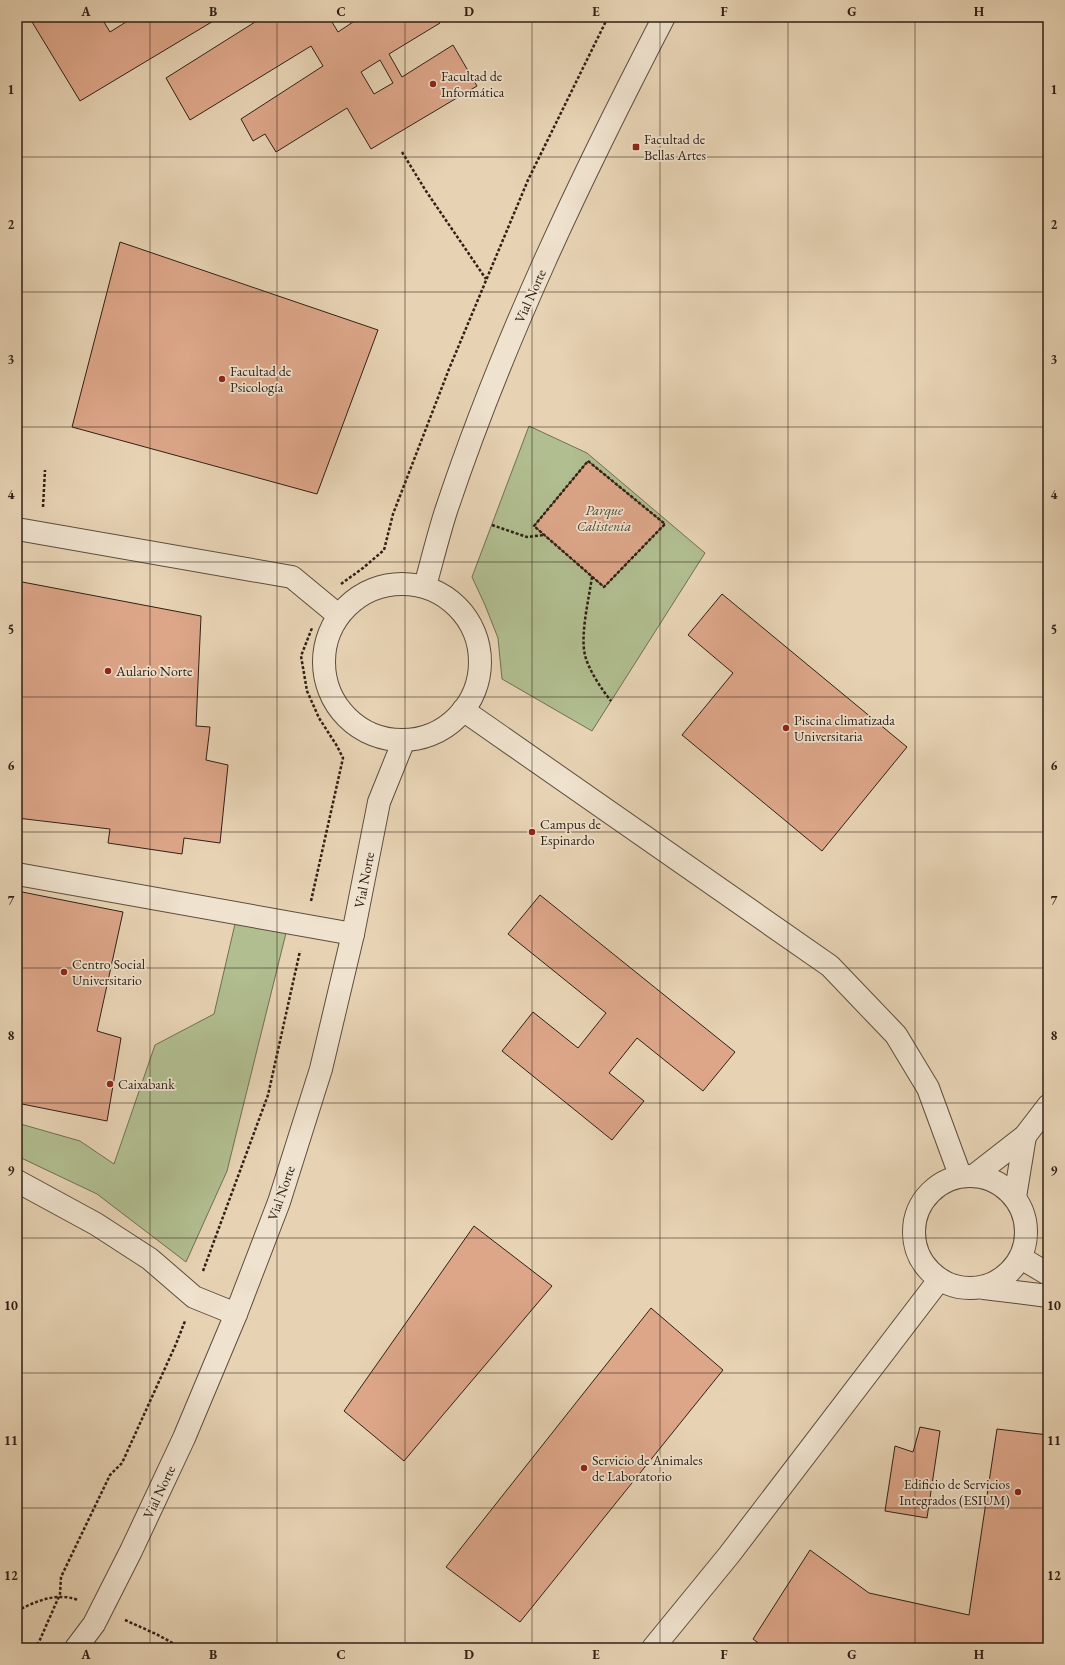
<svg xmlns="http://www.w3.org/2000/svg" width="1065" height="1665" viewBox="0 0 1065 1665" font-family="'EB Garamond',serif">
  <rect width="100%" height="100%" fill="#e7d3b4"/>
  <filter id="stains"><feTurbulence type="fractalNoise" baseFrequency=".005" numOctaves="4"/><feColorMatrix values="0 0 0 0 .2 0 0 0 0 .09 0 0 0 0 .02 0 0 0 .5 -.17"/></filter>
  <radialGradient id="worn" r=".72"><stop offset=".6" stop-color="#630" stop-opacity="0"/><stop offset="1" stop-color="#630" stop-opacity=".3"/></radialGradient>
  <g fill="#b1be90" stroke="#706f53" fill-rule="evenodd">
    <path d="M 529,426 L 587,453 L 705,553 L 592,731 L 502,679 L 498,638 L 485,605 L 472,577 ZM 588,461 L 664,524 L 604,587 L 534,526 Z"/>
    <path d="M 235,924 L 286,933 L 227,1171 L 186,1262 L 97,1194 L 17,1156 L 17,1123 L 80,1141 L 114,1164 L 155,1045 L 214,1014 Z"/>
  </g>
  <g fill="#dda689" stroke="#302016" fill-rule="evenodd">
    <path d="M 29,17 L 101,17 L 110,32 L 134,17 L 220,17 L 80,101 Z"/>
    <path d="M 263,17 L 329,17 L 338,32 L 356,20 L 354,17 L 436,17 L 440,23 L 389,54 L 402,77 L 453,45 L 477,86 L 371,149 L 347,108 L 276,152 L 265,134 L 253,141 L 241,119 L 323,66 L 311,46 L 190,120 L 166,78 ZM 380,60 L 393,83 L 374,94 L 361,72 Z"/>
    <path d="M 120,242 L 378,330 L 317,494 L 72,427 Z"/>
    <path d="M 588,461 L 665,524 L 604,587 L 534,526 Z"/>
    <path d="M 17,581 L 201,616 L 196,726 L 210,727 L 206,760 L 228,765 L 220,843 L 184,838 L 182,854 L 108,843 L 110,829 L 17,818 Z"/>
    <path d="M 722,594 L 907,747 L 822,851 L 682,735 L 733,673 L 688,635 Z"/>
    <path d="M 17,891 L 123,912 L 97,1031 L 121,1038 L 107,1121 L 17,1103 Z"/>
    <path d="M 540,895 L 735,1052 L 703,1091 L 637,1038 L 609,1073 L 644,1101 L 612,1140 L 502,1051 L 533,1012 L 578,1048 L 606,1013 L 508,934 Z"/>
    <path d="M 474,1226 L 552,1286 L 404,1461 L 344,1411 Z"/>
    <path d="M 651,1308 L 723,1370 L 520,1622 L 446,1567 Z"/>
    <path d="M 920,1427 L 940,1431 L 927,1518 L 885,1511 L 895,1446 L 913,1452 Z"/>
    <path d="M 997,1429 L 1048,1435 L 1048,1648 L 765,1648 L 753,1639 L 810,1550 L 869,1593 L 969,1615 Z"/>
  </g>
  <g fill="none" stroke-linecap="round" stroke-linejoin="round">
    <defs>
      <g id="minor">
        <path d="M 17,529 L 292,577 L 338,615"/>
        <circle cx="402" cy="662" r="78"/>
        <path d="M 425,586 C 432,561 438,536 446,511 C 503,340 581,177 664,17"/>
        <path d="M 463,710 L 830,966 L 896,1035 L 928,1088 L 960,1175"/>
        <path d="M 17,874 L 353,934"/>
        <path d="M 975,1175 L 1025,1136 L 1048,1106"/>
        <circle cx="970" cy="1232" r="56"/>
        <path d="M 17,1181 L 96,1224 L 150,1259 L 194,1297 L 236,1314"/>
        <path d="M 1015,1197 L 1025,1136"/>
        <path d="M 1021,1258 L 1048,1274"/>
        <path d="M 984,1288 L 1048,1296"/>
        <path d="M 76,1648 L 94,1624 L 131,1551 L 184,1438 L 236,1314 L 279,1202 L 321,1069 L 353,934 L 379,802 L 404,740"/>
        <path d="M 653,1648 L 729,1555 L 939,1280"/>
      </g>
    </defs>
    <use href="#minor" stroke="#5e4d3e" stroke-width="24"/>
    <g stroke="#302016" stroke-width="2.5" stroke-dasharray="3 2" stroke-linecap="butt">
      <path d="M 402,152 L 426,191 L 486,279"/>
      <path d="M 588,461 L 665,524 L 604,587 L 534,526 Z"/>
      <path d="M 43,507 L 45,470"/>
      <path d="M 492,525 L 527,537 L 544,535"/>
      <path d="M 592,577 C 589,598 580,635 585,655 C 588,669 602,690 611,701"/>
      <path d="M 341,584 L 363,568 L 384,550 L 393,514 L 449,369 L 528,180 L 608,17"/>
      <path d="M 311,901 L 343,758 L 337,746 L 319,718 L 307,691 L 301,656 L 312,628"/>
      <path d="M 203,1271 L 268,1095 L 300,951"/>
      <path d="M 17,1611 C 36,1601 57,1592 78,1600"/>
      <path d="M 125,1620 L 156,1634 L 182,1648"/>
      <path d="M 33,1648 L 39,1642 L 60,1594 L 61,1577 L 110,1475 L 122,1463 L 176,1344 L 185,1321"/>
    </g>
    <use href="#minor" stroke="#efe2ce" stroke-width="22"/>
  </g>
  <path fill="none" stroke="#302016" stroke-width="1" stroke-opacity="0.55" d="M 150,17 L 150,1648M 277,17 L 277,1648M 405,17 L 405,1648M 532,17 L 532,1648M 660,17 L 660,1648M 788,17 L 788,1648M 915,17 L 915,1648M 17,157 L 1048,157M 17,292 L 1048,292M 17,427 L 1048,427M 17,562 L 1048,562M 17,697 L 1048,697M 17,832 L 1048,832M 17,968 L 1048,968M 17,1103 L 1048,1103M 17,1238 L 1048,1238M 17,1373 L 1048,1373M 17,1508 L 1048,1508"/>
  <g fill="#8f2418" stroke="#efe2ce" stroke-width="1.5">
    <circle cx="433" cy="84" r="4"/>
    <rect x="632" y="143" width="8" height="8" rx="2"/>
    <circle cx="222" cy="379" r="4"/>
    <circle cx="108" cy="671" r="4"/>
    <circle cx="786" cy="728" r="4"/>
    <circle cx="532" cy="832" r="4"/>
    <circle cx="64" cy="972" r="4"/>
    <circle cx="110" cy="1084" r="4"/>
    <circle cx="584" cy="1468" r="4"/>
    <circle cx="1018" cy="1492" r="4"/>
  </g>
  <g text-anchor="middle" dominant-baseline="central" stroke-width="3.5" stroke-linejoin="round" paint-order="stroke">
    <g font-size="14" fill="#302016" stroke="#efe2ce" text-anchor="start">
      <text x="441" y="76">Facultad de<tspan x="441" dy="16">Informática</tspan></text>
      <text x="644" y="139">Facultad de<tspan x="644" dy="16">Bellas Artes</tspan></text>
      <text x="230" y="371">Facultad de<tspan x="230" dy="16">Psicología</tspan></text>
      <text x="116" y="671">Aulario Norte</text>
      <text x="794" y="720">Piscina climatizada<tspan x="794" dy="16">Universitaria</tspan></text>
      <text x="540" y="824">Campus de<tspan x="540" dy="16">Espinardo</tspan></text>
      <text x="72" y="964">Centro Social<tspan x="72" dy="16">Universitario</tspan></text>
      <text x="118" y="1084">Caixabank</text>
      <text x="592" y="1460">Servicio de Animales<tspan x="592" dy="16">de Laboratorio</tspan></text>
      <text x="1010" y="1484" text-anchor="end">Edificio de Servicios<tspan x="1010" dy="16">Integrados (ESIUM)</tspan></text>
    </g>
    <g font-size="14" fill="#302016" stroke="#efe2ce">
      <text transform="translate(530 296) rotate(-66)">Vial Norte</text>
      <text transform="translate(364 880) rotate(-79)">Vial Norte</text>
      <text transform="translate(281 1193) rotate(-71)">Vial Norte</text>
      <text transform="translate(159 1492) rotate(-65)">Vial Norte</text>
    </g>
    <g font-size="14" font-style="italic" fill="#504834" stroke="#efe2ce">
      <text x="604" y="510">Parque<tspan x="604" dy="16">Calistenia</tspan></text>
    </g>
  </g>
  <rect width="1065" height="1665" fill="none" stroke="#e7d3b4" stroke-width="44"/>
  <rect x="22" y="22" width="1021" height="1621" fill="none" stroke="#302016" stroke-width="1.5"/>
  <g font-size="13" text-anchor="middle" font-weight="bold" fill="#302016">
    <text x="86" y="16">A</text>
    <text x="213" y="16">B</text>
    <text x="341" y="16">C</text>
    <text x="469" y="16">D</text>
    <text x="596" y="16">E</text>
    <text x="724" y="16">F</text>
    <text x="852" y="16">G</text>
    <text x="979" y="16">H</text>
    <text x="11" y="94">1</text>
    <text x="1054" y="94">1</text>
    <text x="11" y="229">2</text>
    <text x="1054" y="229">2</text>
    <text x="11" y="364">3</text>
    <text x="1054" y="364">3</text>
    <text x="11" y="499">4</text>
    <text x="1054" y="499">4</text>
    <text x="11" y="634">5</text>
    <text x="1054" y="634">5</text>
    <text x="11" y="770">6</text>
    <text x="1054" y="770">6</text>
    <text x="11" y="905">7</text>
    <text x="1054" y="905">7</text>
    <text x="11" y="1040">8</text>
    <text x="1054" y="1040">8</text>
    <text x="11" y="1175">9</text>
    <text x="1054" y="1175">9</text>
    <text x="11" y="1310">10</text>
    <text x="1054" y="1310">10</text>
    <text x="11" y="1445">11</text>
    <text x="1054" y="1445">11</text>
    <text x="11" y="1580">12</text>
    <text x="1054" y="1580">12</text>
    <text x="86" y="1659">A</text>
    <text x="213" y="1659">B</text>
    <text x="341" y="1659">C</text>
    <text x="469" y="1659">D</text>
    <text x="596" y="1659">E</text>
    <text x="724" y="1659">F</text>
    <text x="852" y="1659">G</text>
    <text x="979" y="1659">H</text>
  </g>
  <rect width="100%" height="100%" filter="url(#stains)"/>
  <rect width="100%" height="100%" fill="url(#worn)"/>
</svg>
